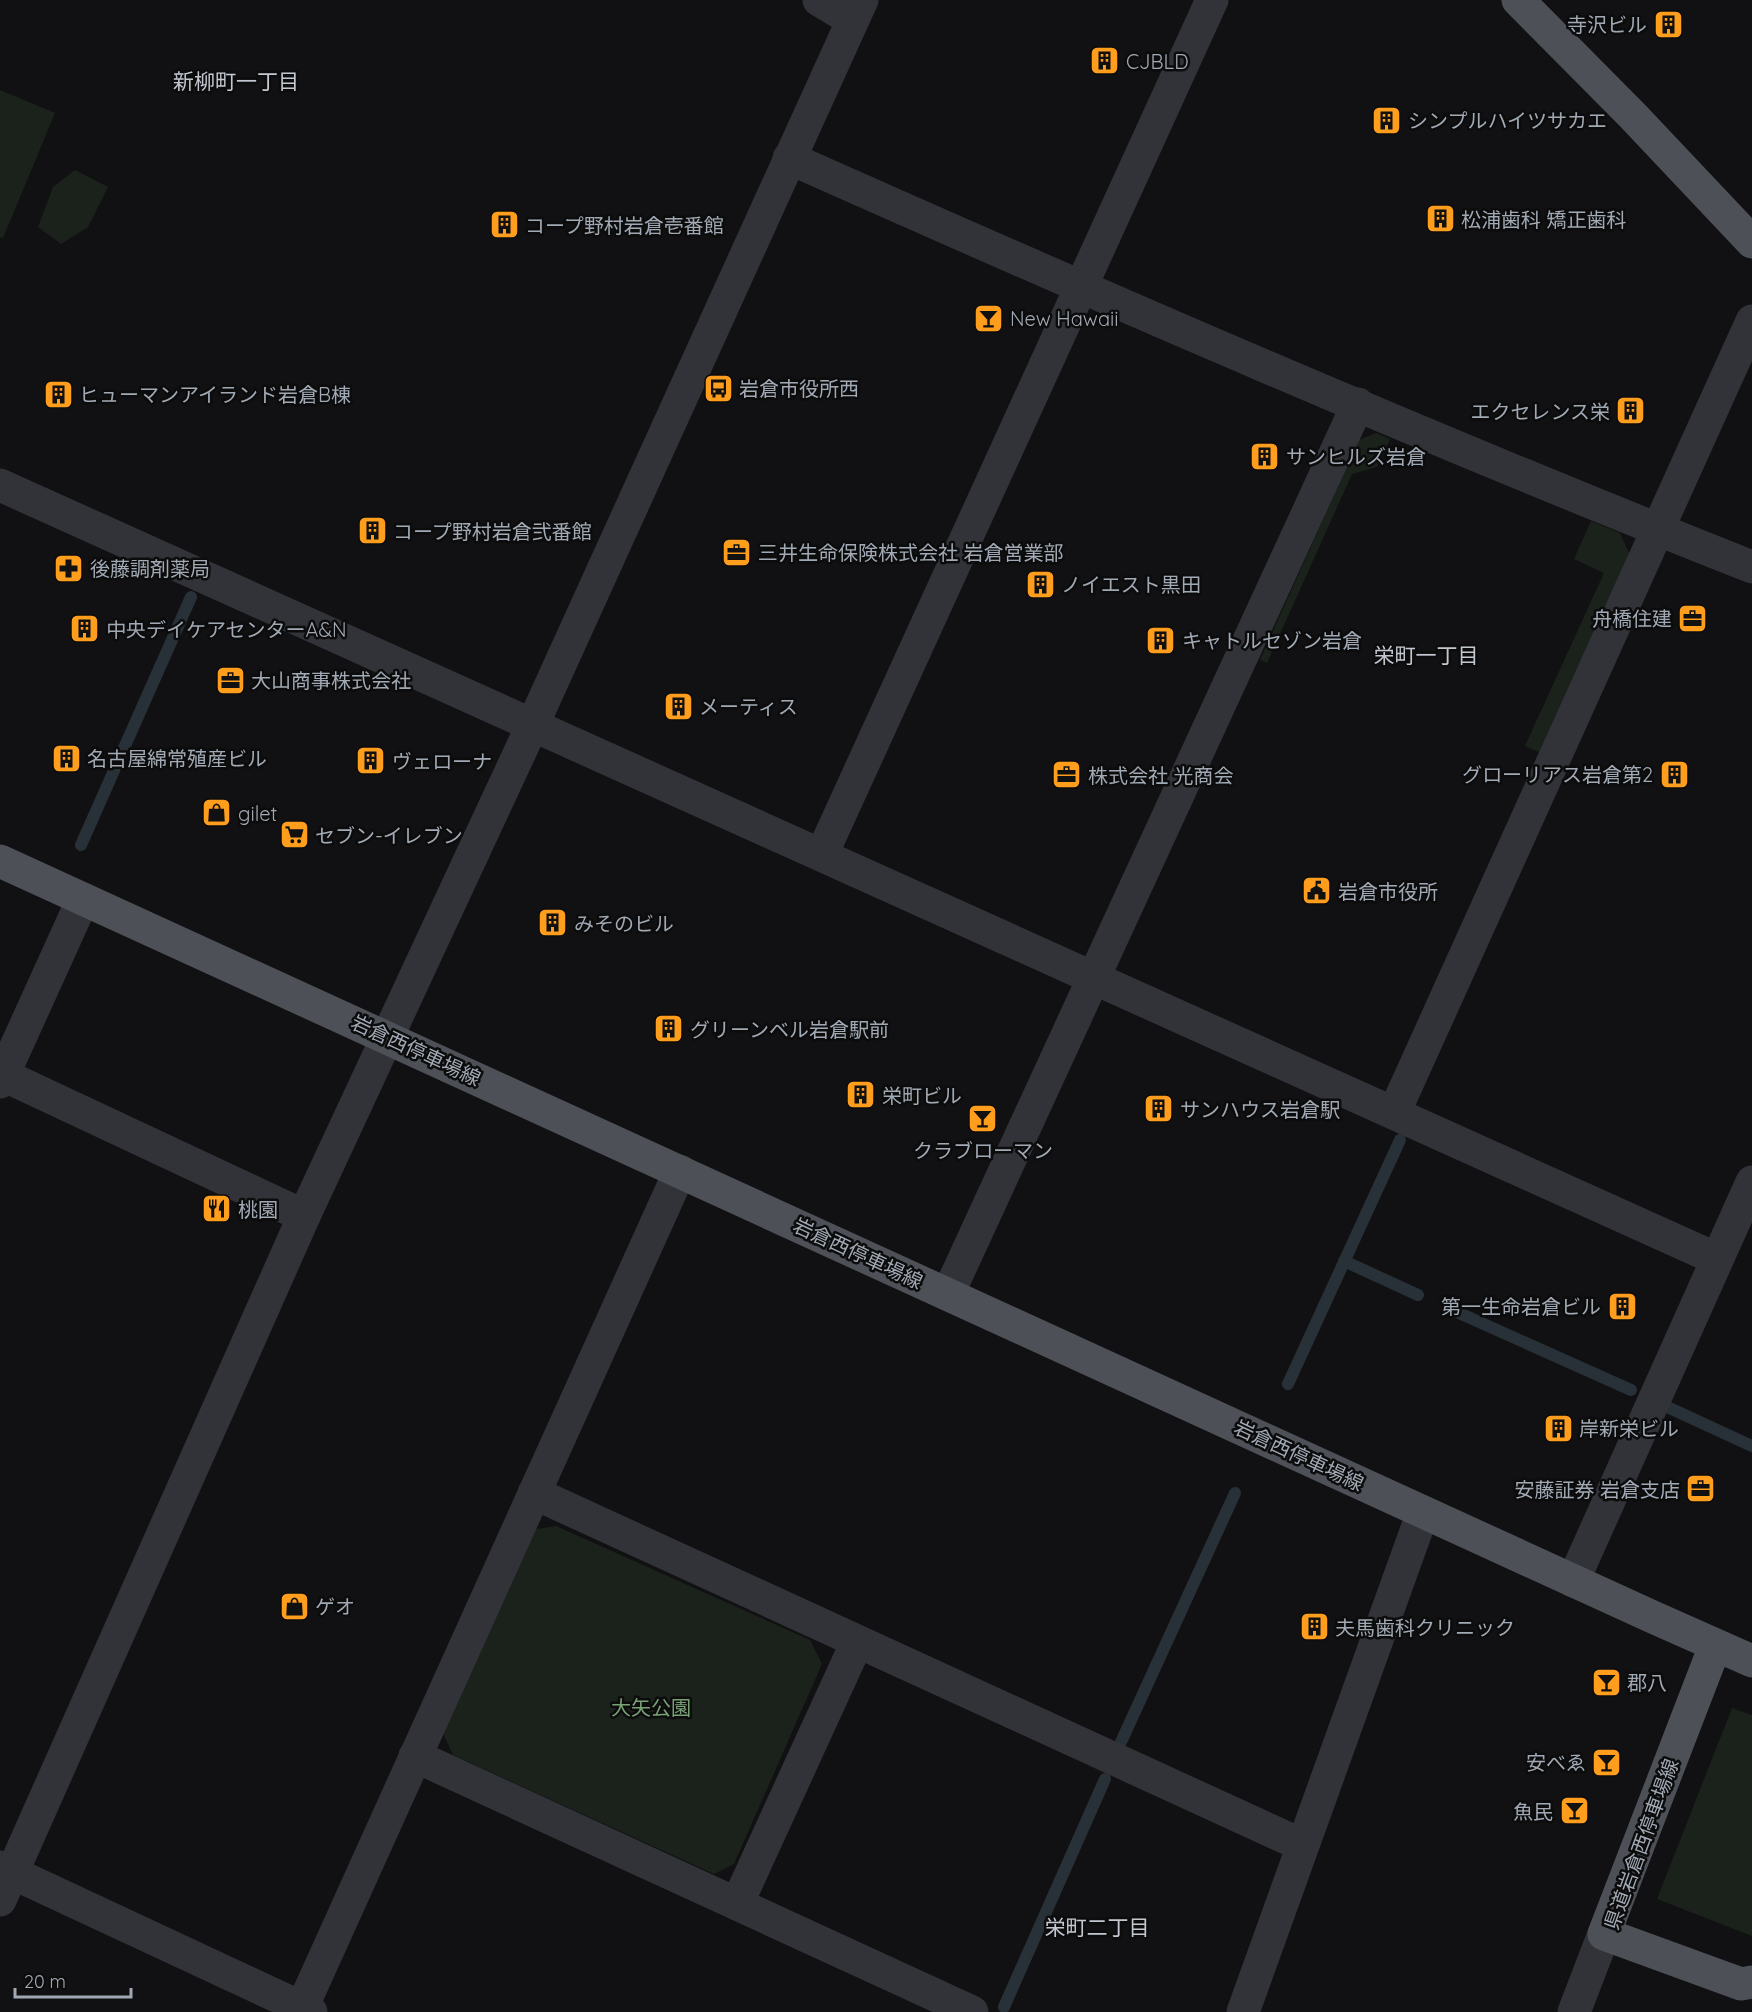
<svg xmlns="http://www.w3.org/2000/svg" width="1752" height="2012" viewBox="0 0 1752 2012" font-family="Quicksand,'Noto Sans JP',sans-serif">
  <rect width="100%" height="100%" fill="#111113"/>
  <g fill="#1b221b">
    <path d="M 0,90 L 55,113 L 3,238 L 0,237 Z"/>
    <path d="M 75,170 L 108,187 L 88,227 L 61,244 L 38,227 L 53,187 Z"/>
    <path d="M 1376,433 L 1390,439 L 1377,467 L 1352,474 L 1267,663 L 1260,660 L 1359,440 Z"/>
    <path d="M 1591,521 L 1620,533 L 1630,555 L 1539,752 L 1525,746 L 1604,573 L 1574,559 Z"/>
    <path d="M 556,1526 L 810,1640 L 822,1664 L 734,1864 L 714,1874 L 453,1755 L 442,1731 L 531,1530 Z"/>
    <path d="M 1732,1708 L 1752,1715 L 1752,1936 L 1657,1899 Z"/>
  </g>
  <g fill="none" stroke-linecap="round" stroke-linejoin="round">
    <g stroke="#273137" stroke-width="12">
      <path d="M 81,845 L 191,597"/>
      <path d="M 1344,1261 L 1418,1295"/>
      <path d="M 1448,1308 L 1631,1390"/>
      <path d="M 1288,1384 L 1400,1140"/>
      <path d="M 1663,1405 L 1752,1446"/>
      <path d="M 1121,1742 L 1235,1493"/>
      <path d="M 1004,2007 L 1105,1779"/>
    </g>
    <g stroke="#323338" stroke-width="33">
      <path d="M 819,0 L 852,20"/>
      <path d="M 789,158 C 1108,300 1428,439 1752,567"/>
      <path d="M 0,485 L 1717,1259"/>
      <path d="M 822,854 L 1212,0"/>
      <path d="M 3,1075 L 304,1216"/>
      <path d="M 0,1082 L 83,899"/>
      <path d="M 1394,1113 L 1752,321"/>
      <path d="M 948,1294 L 1358,404"/>
      <path d="M 534,1493 L 1302,1845"/>
      <path d="M 1573,1581 L 1752,1182"/>
      <path d="M 415,1756 L 972,2012"/>
      <path d="M 0,1867 L 311,2012"/>
      <path d="M 0,1900 L 304,1216 L 533,724 L 862,0"/>
      <path d="M 737,1904 L 857,1642"/>
      <path d="M 300,2012 L 680,1171"/>
      <path d="M 1243,2012 L 1423,1512"/>
      <path d="M 1574,2012 L 1604,1934"/>
    </g>
    <g stroke="#4d5057" stroke-width="33">
      <path d="M 1518,0 L 1633,116 L 1752,242"/>
      <path d="M 0,861 L 1655,1618 L 1752,1661"/>
      <path d="M 1715,1646 L 1604,1934 L 1741,1984 L 1752,1982"/>
    </g>
  </g>
  <defs>
    <symbol id="building-square" viewBox="-11 -11 22 22"><rect x="-9" y="-9" width="18" height="18" rx="4" fill="#ff9d1d" stroke="#0c0c0d"/><path d="M-4-6H4V6H1V3H-1V6H-4ZM-2.5-4.3h1.7v1.8h-1.7ZM.8-4.3h1.7v1.8H.8ZM-2.5-1h1.7V.8h-1.7ZM.8-1h1.7V.8H.8Z" fill="#111"/></symbol>
    <symbol id="bar-square" viewBox="-11 -11 22 22"><rect x="-9" y="-9" width="18" height="18" rx="4" fill="#ff9d1d" stroke="#0c0c0d"/><path d="M-6-5H6L.8 .8V4.5H3.5V6h-7V4.5H-.8V.8Z" fill="#111"/></symbol>
    <symbol id="bus-square" viewBox="-11 -11 22 22"><rect x="-9" y="-9" width="18" height="18" rx="4" fill="#ff9d1d" stroke="#0c0c0d"/><path d="M-5-6H5V4H4V6H2V4H-2V6H-4V4H-5ZM-3.5-4V0h7V-4ZM-3.5 1.2v1.5H-2V1.2ZM2 1.2v1.5H3.5V1.2Z" fill="#111"/></symbol>
    <symbol id="office-square" viewBox="-11 -11 22 22"><rect x="-9" y="-9" width="18" height="18" rx="4" fill="#ff9d1d" stroke="#0c0c0d"/><path d="M-6-3h4V-5.5h4V-3h4V5H-6ZM-1-4.5V-3h2v-1.5ZM-6 0V1H6V0Z" fill="#111"/></symbol>
    <symbol id="pharmacy-square" viewBox="-11 -11 22 22"><rect x="-9" y="-9" width="18" height="18" rx="4" fill="#ff9d1d" stroke="#0c0c0d"/><path d="M-2-6h4v4h4v4h-4v4h-4v-4h-4v-4h4Z" fill="#111"/></symbol>
    <symbol id="shop-square" viewBox="-11 -11 22 22"><rect x="-9" y="-9" width="18" height="18" rx="4" fill="#ff9d1d" stroke="#0c0c0d"/><path d="M-5-2.5h2.3a2.7 3.5 0 0 1 5.4 0H5L5.5 6h-11ZM-1.5-2.5h3a1.5 2.3 0 0 0-3 0Z" fill="#111"/></symbol>
    <symbol id="supermarket-square" viewBox="-11 -11 22 22"><rect x="-9" y="-9" width="18" height="18" rx="4" fill="#ff9d1d" stroke="#0c0c0d"/><path d="M-6-5.5h2.5l.6 2H6L4.5 2H-2.5L-4.4-4H-6ZM-1.5 3.2a1.3 1.3 0 1 0 .1 0ZM3 3.2a1.3 1.3 0 1 0 .1 0Z" fill="#111"/></symbol>
    <symbol id="civic-square" viewBox="-11 -11 22 22"><rect x="-9" y="-9" width="18" height="18" rx="4" fill="#ff9d1d" stroke="#0c0c0d"/><path d="M-.6-6.5H3V-4.5H.6V-3L4-1V1h2V6H-6V1h2V-1L-.6-3ZM-1.2 2.5V6h2.4V2.5Z" fill="#111"/></symbol>
    <symbol id="restaurant-square" viewBox="-11 -11 22 22"><rect x="-9" y="-9" width="18" height="18" rx="4" fill="#ff9d1d" stroke="#0c0c0d"/><path d="M-5-6h1v4h1v-4h1v4h1v-4h1v5L-1.5 .5V6h-2V.5L-5-1ZM5-6V6H3V1.5H1.5Q1.5-4 5-6Z" fill="#111"/></symbol>
  </defs>
  <g fill-rule="evenodd">
    <use href="#building-square" x="1652" y="8" width="33" height="33"/>
    <use href="#building-square" x="1088" y="44" width="33" height="33"/>
    <use href="#building-square" x="1370" y="104" width="33" height="33"/>
    <use href="#building-square" x="1424" y="202" width="33" height="33"/>
    <use href="#building-square" x="488" y="208" width="33" height="33"/>
    <use href="#bar-square" x="972" y="302" width="33" height="33"/>
    <use href="#bus-square" x="702" y="372" width="33" height="33"/>
    <use href="#building-square" x="42" y="378" width="33" height="33"/>
    <use href="#building-square" x="1614" y="394" width="33" height="33"/>
    <use href="#building-square" x="1248" y="440" width="33" height="33"/>
    <use href="#building-square" x="356" y="514" width="33" height="33"/>
    <use href="#office-square" x="720" y="536" width="33" height="33"/>
    <use href="#pharmacy-square" x="52" y="552" width="33" height="33"/>
    <use href="#building-square" x="1024" y="568" width="33" height="33"/>
    <use href="#office-square" x="1676" y="602" width="33" height="33"/>
    <use href="#building-square" x="68" y="612" width="33" height="33"/>
    <use href="#building-square" x="1144" y="624" width="33" height="33"/>
    <use href="#office-square" x="214" y="664" width="33" height="33"/>
    <use href="#building-square" x="662" y="690" width="33" height="33"/>
    <use href="#building-square" x="50" y="742" width="33" height="33"/>
    <use href="#building-square" x="354" y="744" width="33" height="33"/>
    <use href="#building-square" x="1658" y="758" width="33" height="33"/>
    <use href="#office-square" x="1050" y="758" width="33" height="33"/>
    <use href="#shop-square" x="200" y="796" width="33" height="33"/>
    <use href="#supermarket-square" x="278" y="818" width="33" height="33"/>
    <use href="#civic-square" x="1300" y="874" width="33" height="33"/>
    <use href="#building-square" x="536" y="906" width="33" height="33"/>
    <use href="#building-square" x="652" y="1012" width="33" height="33"/>
    <use href="#building-square" x="844" y="1078" width="33" height="33"/>
    <use href="#building-square" x="1142" y="1092" width="33" height="33"/>
    <use href="#bar-square" x="966" y="1102" width="33" height="33"/>
    <use href="#restaurant-square" x="200" y="1192" width="33" height="33"/>
    <use href="#building-square" x="1606" y="1290" width="33" height="33"/>
    <use href="#building-square" x="1542" y="1412" width="33" height="33"/>
    <use href="#office-square" x="1684" y="1472" width="33" height="33"/>
    <use href="#shop-square" x="278" y="1590" width="33" height="33"/>
    <use href="#building-square" x="1298" y="1610" width="33" height="33"/>
    <use href="#bar-square" x="1590" y="1666" width="33" height="33"/>
    <use href="#bar-square" x="1590" y="1746" width="33" height="33"/>
    <use href="#bar-square" x="1558" y="1794" width="33" height="33"/>
  </g>
  <g text-anchor="middle" dominant-baseline="central" stroke-width="5" stroke-linejoin="round" paint-order="stroke">
    <g font-size="20" fill="#a1a9b4" stroke="#0c0c0d" text-anchor="start">
      <text x="1647" y="24" text-anchor="end">寺沢ビル</text>
      <text x="1126" y="61">CJBLD</text>
      <text x="1408" y="120">シンプルハイツサカエ</text>
      <text x="1461" y="219">松浦歯科 矯正歯科</text>
      <text x="525" y="225">コープ野村岩倉壱番館</text>
      <text x="1010" y="318">New Hawaii</text>
      <text x="739" y="388">岩倉市役所西</text>
      <text x="79" y="394">ヒューマンアイランド岩倉B棟</text>
      <text x="1610" y="411" text-anchor="end">エクセレンス栄</text>
      <text x="1286" y="456">サンヒルズ岩倉</text>
      <text x="393" y="531">コープ野村岩倉弐番館</text>
      <text x="758" y="552">三井生命保険株式会社 岩倉営業部</text>
      <text x="90" y="568">後藤調剤薬局</text>
      <text x="1061" y="584">ノイエスト黒田</text>
      <text x="1672" y="618" text-anchor="end">舟橋住建</text>
      <text x="106" y="629">中央デイケアセンターA&amp;N</text>
      <text x="1182" y="640">キャトルセゾン岩倉</text>
      <text x="251" y="680">大山商事株式会社</text>
      <text x="699" y="706">メーティス</text>
      <text x="87" y="758">名古屋綿常殖産ビル</text>
      <text x="392" y="761">ヴェローナ</text>
      <text x="1653" y="774" text-anchor="end">グローリアス岩倉第2</text>
      <text x="1088" y="775">株式会社 光商会</text>
      <text x="238" y="813">gilet</text>
      <text x="315" y="835">セブン-イレブン</text>
      <text x="1338" y="891">岩倉市役所</text>
      <text x="574" y="923">みそのビル</text>
      <text x="690" y="1029">グリーンベル岩倉駅前</text>
      <text x="882" y="1095">栄町ビル</text>
      <text x="1180" y="1109">サンハウス岩倉駅</text>
      <text x="983" y="1150" text-anchor="middle">クラブローマン</text>
      <text x="238" y="1209">桃園</text>
      <text x="1601" y="1306" text-anchor="end">第一生命岩倉ビル</text>
      <text x="1579" y="1428">岸新栄ビル</text>
      <text x="1680" y="1489" text-anchor="end">安藤証券 岩倉支店</text>
      <text x="315" y="1606">ゲオ</text>
      <text x="1335" y="1627">夫馬歯科クリニック</text>
      <text x="1627" y="1682">郡八</text>
      <text x="1586" y="1762" text-anchor="end">安べゑ</text>
      <text x="1553" y="1811" text-anchor="end">魚民</text>
    </g>
    <g font-size="20" fill="#a1a9b4" stroke="#0c0c0d">
      <text transform="translate(416 1050) rotate(25)">岩倉西停車場線</text>
      <text transform="translate(858 1253) rotate(25)">岩倉西停車場線</text>
      <text transform="translate(1299 1455) rotate(25)">岩倉西停車場線</text>
      <text transform="translate(1641 1844) rotate(-70)">県道岩倉西停車場線</text>
    </g>
    <g font-size="20" fill="#78a176" stroke="#0c0c0d">
      <text x="651" y="1707">大矢公園</text>
    </g>
    <g font-size="21" fill="#c2c7d0" stroke="#0c0c0d">
      <text x="236" y="81">新柳町一丁目</text>
      <text x="1426" y="655">栄町一丁目</text>
      <text x="1097" y="1927">栄町二丁目</text>
    </g>
  </g>
  <path d="M15 1988v9h116v-9" fill="none" stroke="#a1a9b4" stroke-width="3"/>
  <text x="24" y="1988" font-size="18" fill="#a1a9b4" stroke="#0c0c0d" stroke-width="4.5" paint-order="stroke">20 m</text>
</svg>
